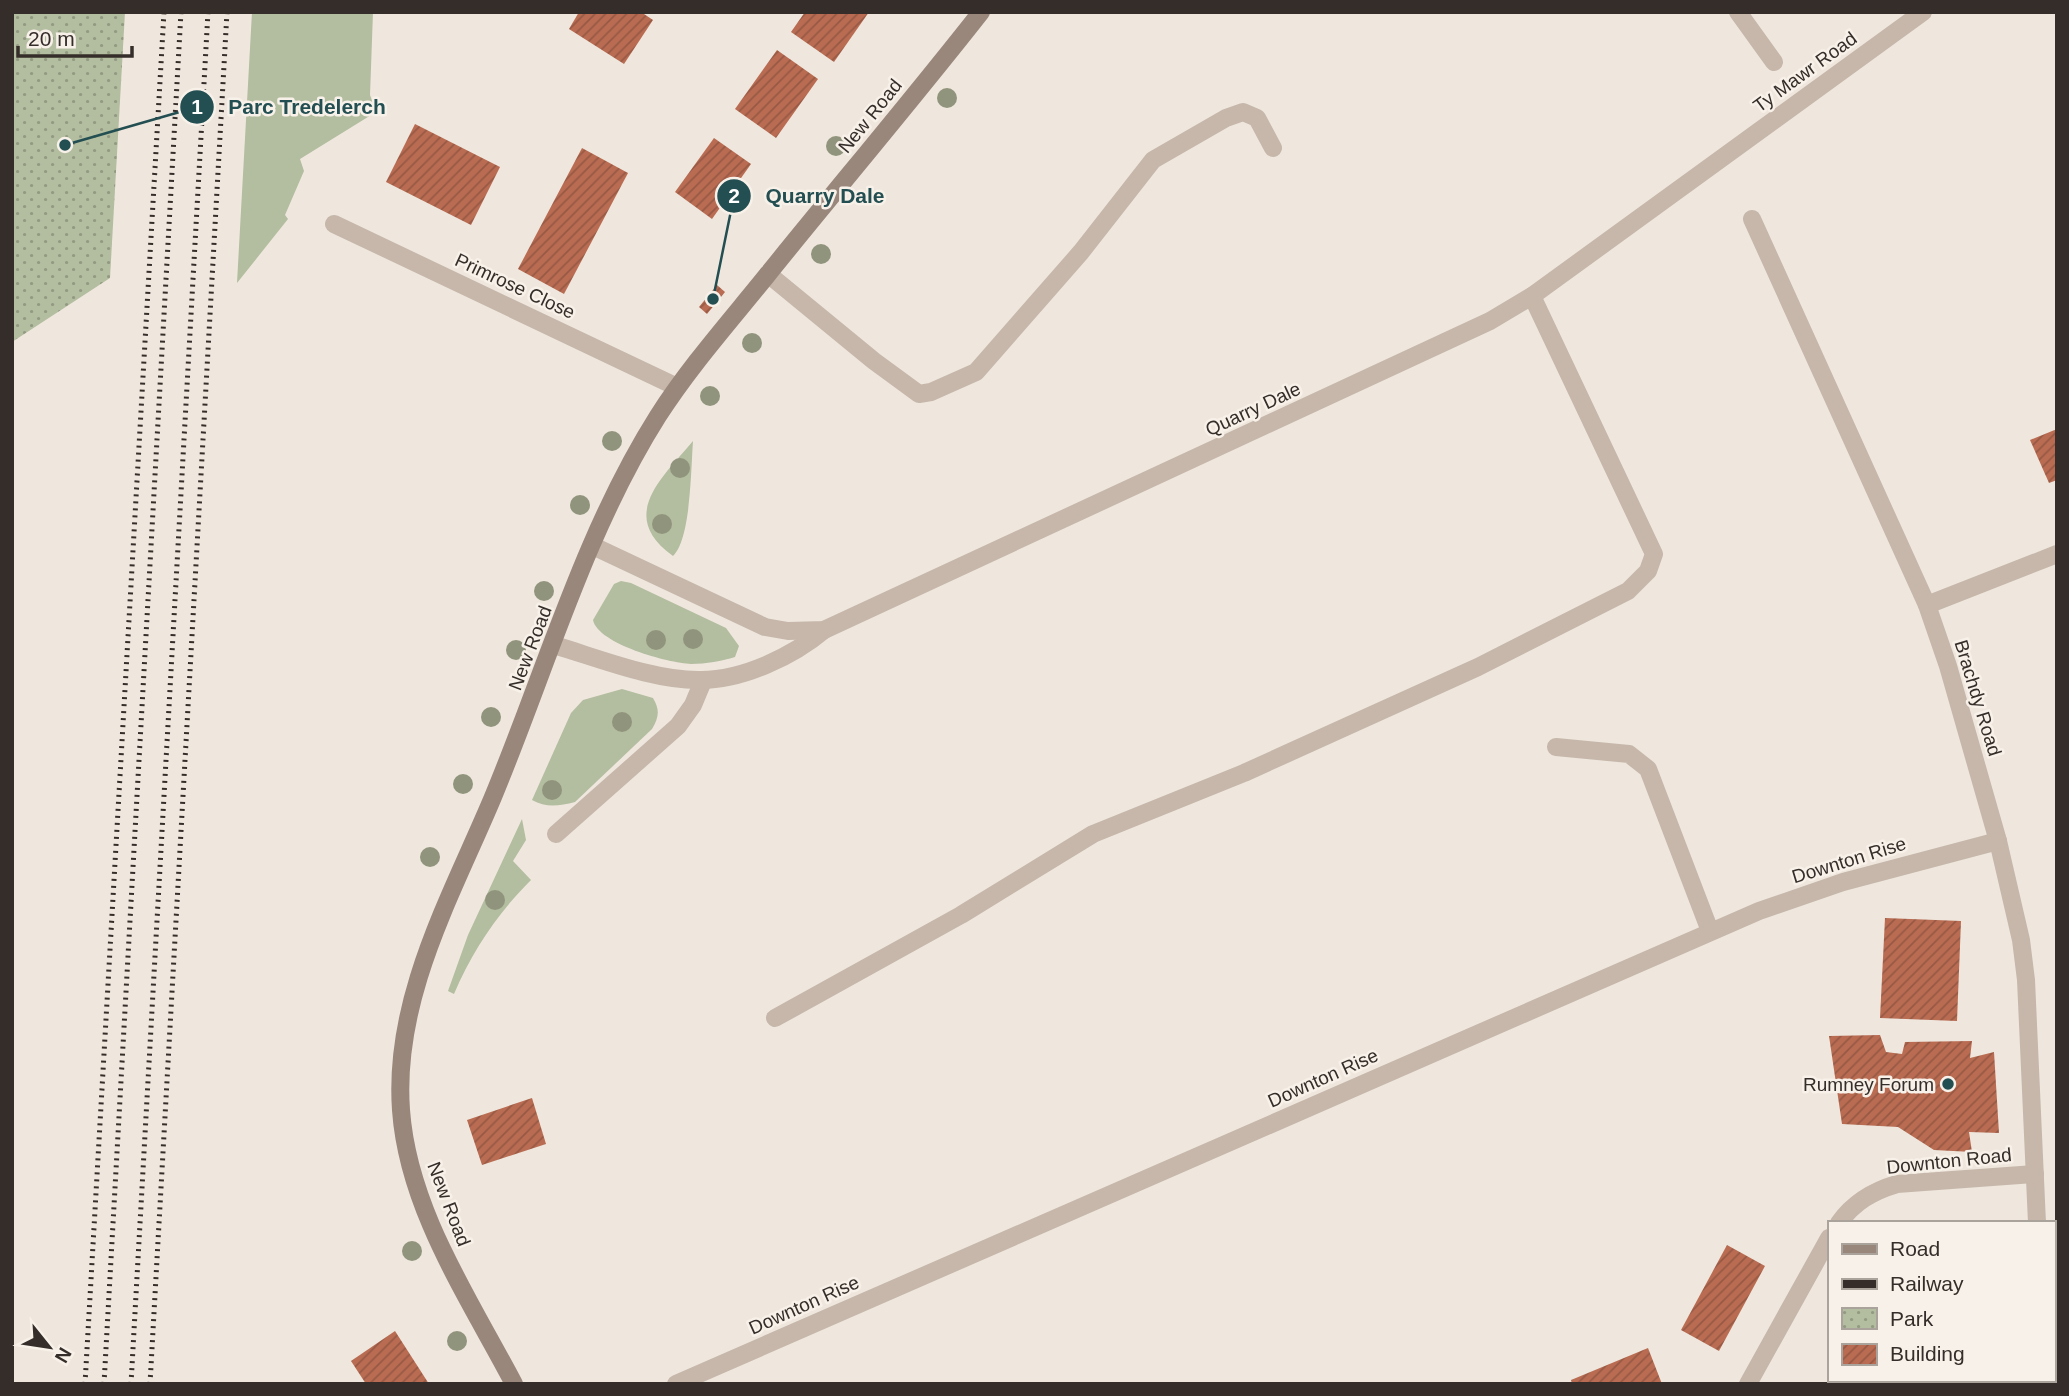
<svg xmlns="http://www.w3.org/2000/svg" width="2069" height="1396" viewBox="0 0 2069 1396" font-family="Arial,sans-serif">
  <defs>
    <pattern id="park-dots" width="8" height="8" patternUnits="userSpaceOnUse" patternTransform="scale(1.75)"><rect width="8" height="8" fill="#b3bd9f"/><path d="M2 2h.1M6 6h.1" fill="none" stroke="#929a82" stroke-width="1.8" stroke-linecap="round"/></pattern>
    <pattern id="building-hatch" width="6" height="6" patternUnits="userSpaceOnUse" patternTransform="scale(1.75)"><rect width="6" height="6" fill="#b96c52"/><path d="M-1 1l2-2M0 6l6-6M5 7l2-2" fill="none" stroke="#975944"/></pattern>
  </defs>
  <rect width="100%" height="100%" fill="#efe7dd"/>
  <g fill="#b3bd9f">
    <path d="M 252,12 L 373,12 L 370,95 L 376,112 L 300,159 L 304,171 L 285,215 L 288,219 L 237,283 Z"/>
    <path d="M 693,441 C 691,468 691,539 673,556 C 617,516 662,478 693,441 Z"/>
    <path d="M 621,581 L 631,583 L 726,628 L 739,646 L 735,657 C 722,661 706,664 691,664 C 668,663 598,644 593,620 L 614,584 Z"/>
    <path d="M 622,689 L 653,698 C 660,710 659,717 652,729 L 575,802 C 559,806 546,808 532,800 L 571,713 L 583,700 Z"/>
    <path d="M 522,819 L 526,840 L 513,861 L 531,880 C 497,914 473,950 454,994 L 448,991 L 468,935 Z"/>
  </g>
  <path fill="url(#park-dots)" d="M 12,12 L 125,12 L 110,278 L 12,342 Z"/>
  <g fill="url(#building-hatch)">
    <path d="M 579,12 L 641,12 L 653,20 L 624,64 L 569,29 Z"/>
    <path d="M 805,12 L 869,12 L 834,62 L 791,32 Z"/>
    <path d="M 777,50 L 818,79 L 776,138 L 735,109 Z"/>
    <path d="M 415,124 L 500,167 L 471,225 L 386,182 Z"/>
    <path d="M 714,138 L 751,164 L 712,219 L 675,192 Z"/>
    <path d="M 582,148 L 628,173 L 564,294 L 518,269 Z"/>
    <path d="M 717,285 L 725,292 L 707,314 L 699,307 Z"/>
    <path d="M 2057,429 L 2057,480 L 2049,483 L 2030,440 Z"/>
    <path d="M 1885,918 L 1961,921 L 1957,1021 L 1880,1018 Z"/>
    <path d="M 1880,1035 L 1886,1052 L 1902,1054 L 1905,1042 L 1972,1041 L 1970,1058 L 1994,1052 L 1999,1133 L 1969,1132 L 1972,1152 L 1934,1150 L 1898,1127 L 1842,1124 L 1829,1036 Z"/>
    <path d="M 532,1098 L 546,1144 L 482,1165 L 467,1120 Z"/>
    <path d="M 1727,1245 L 1765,1266 L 1719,1351 L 1681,1330 Z"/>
    <path d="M 395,1331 L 429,1384 L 366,1384 L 351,1361 Z"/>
    <path d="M 1648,1348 L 1662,1384 L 1572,1384 L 1571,1380 Z"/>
  </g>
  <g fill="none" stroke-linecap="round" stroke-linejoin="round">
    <g stroke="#c6b7aa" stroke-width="18">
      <path d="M 768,274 L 874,361 L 919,394 L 931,392 L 976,372 L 1081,252 L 1153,160 L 1226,118 L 1243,112 L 1257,118 L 1273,148"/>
      <path d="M 1556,747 L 1629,754 L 1648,769 L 1710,931"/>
      <path d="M 775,1018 L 961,915 L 1093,834 L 1244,773 L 1478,667 L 1628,591 L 1648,571 L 1654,554 L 1532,296"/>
    </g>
    <g stroke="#c6b7aa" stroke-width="18">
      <path d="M 1738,12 L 1774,62"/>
      <path d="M 1752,219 L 1927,605 L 1948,666 L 1998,841 L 2021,940 L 2026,980 L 2037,1223"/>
      <path d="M 334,224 L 677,387"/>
      <path d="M 593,546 L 765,627 L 788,631 L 824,630 L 1490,321 L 1532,296 L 1923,12"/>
      <path d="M 1927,605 L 2057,554"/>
      <path d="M 554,645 C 598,658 655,681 701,680 C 743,680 793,656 824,630"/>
      <path d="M 556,834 L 678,726 L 693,705 L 703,681"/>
      <path d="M 1839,1223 C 1854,1202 1873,1191 1897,1184 L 2035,1174"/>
      <path d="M 2053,1351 L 2057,1356"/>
      <path d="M 676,1384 L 1759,911 L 1843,882 L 1998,841"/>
      <path d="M 1748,1384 L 1829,1238"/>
    </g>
    <path stroke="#9a877c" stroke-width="18" d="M 514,1384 C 469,1298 408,1209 401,1110 C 393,998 451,897 493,797 C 545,672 585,531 658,416 C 690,366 731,320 768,274 C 839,186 912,100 981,12"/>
    <g stroke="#352d29" stroke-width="5" stroke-dasharray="2 5" stroke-linecap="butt">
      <path d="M 85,1384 L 164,12"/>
      <path d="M 104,1384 L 181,12"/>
      <path d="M 131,1384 L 208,12"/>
      <path d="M 150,1384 L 227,12"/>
    </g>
  </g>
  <g fill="#91947d">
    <circle cx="947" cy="98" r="10"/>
    <circle cx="836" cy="146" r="10"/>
    <circle cx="821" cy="254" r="10"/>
    <circle cx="752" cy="343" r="10"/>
    <circle cx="710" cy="396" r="10"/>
    <circle cx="612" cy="441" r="10"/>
    <circle cx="680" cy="468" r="10"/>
    <circle cx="580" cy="505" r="10"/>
    <circle cx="662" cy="524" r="10"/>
    <circle cx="544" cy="591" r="10"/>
    <circle cx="693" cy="639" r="10"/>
    <circle cx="656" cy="640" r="10"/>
    <circle cx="516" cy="650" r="10"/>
    <circle cx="491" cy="717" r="10"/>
    <circle cx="622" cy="722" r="10"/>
    <circle cx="463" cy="784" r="10"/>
    <circle cx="552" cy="790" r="10"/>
    <circle cx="430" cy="857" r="10"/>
    <circle cx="495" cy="900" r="10"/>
    <circle cx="412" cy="1251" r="10"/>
    <circle cx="457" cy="1341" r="10"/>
  </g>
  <circle fill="#234e52" stroke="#f8f1e9" stroke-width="2.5" cx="1948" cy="1084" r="7"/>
  <g text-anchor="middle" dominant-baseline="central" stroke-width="5" stroke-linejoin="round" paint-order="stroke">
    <g font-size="19" fill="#352d29" stroke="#f8f1e9">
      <text transform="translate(1805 72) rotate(-36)">Ty Mawr Road</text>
      <text transform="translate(870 116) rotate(-51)">New Road</text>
      <text transform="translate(515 286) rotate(25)">Primrose Close</text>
      <text transform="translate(1253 409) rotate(-25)">Quarry Dale</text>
      <text transform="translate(530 648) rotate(-69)">New Road</text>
      <text transform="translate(1978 698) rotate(73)">Brachdy Road</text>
      <text transform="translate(1849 860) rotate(-17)">Downton Rise</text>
      <text transform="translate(1323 1078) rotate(-24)">Downton Rise</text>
      <text transform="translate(1949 1161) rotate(-6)">Downton Road</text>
      <text transform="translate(449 1204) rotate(69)">New Road</text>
      <text transform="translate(804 1305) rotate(-24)">Downton Rise</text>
    </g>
    <g font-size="19" fill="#352d29" stroke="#f8f1e9" text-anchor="end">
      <text x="1934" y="1084">Rumney Forum</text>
    </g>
  </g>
  <path fill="none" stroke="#234e52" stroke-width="2.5" d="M65 145L197 107M713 299L734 196"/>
  <g fill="#234e52" stroke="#f8f1e9" stroke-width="2.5">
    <circle cx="65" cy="145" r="7"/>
    <circle cx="713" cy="299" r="7"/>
    <circle cx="197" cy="107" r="18"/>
    <circle cx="734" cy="196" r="18"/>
  </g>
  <g font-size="21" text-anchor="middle" font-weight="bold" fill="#fff">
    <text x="197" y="114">1</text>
    <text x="734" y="203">2</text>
  </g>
  <g font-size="21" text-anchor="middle" font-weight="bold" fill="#234e52" stroke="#f8f1e9" stroke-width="5" stroke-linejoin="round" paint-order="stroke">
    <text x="307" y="114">Parc Tredelerch</text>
    <text x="825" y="203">Quarry Dale</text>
  </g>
  <rect width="2069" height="1396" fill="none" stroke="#352d29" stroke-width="28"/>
  <rect x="1828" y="1221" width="228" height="161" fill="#f8f1e9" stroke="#aaa39c" stroke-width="2"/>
  <rect x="1842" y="1244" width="35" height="10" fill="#9a877c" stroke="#aaa39c" stroke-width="2"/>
  <text x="1890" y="1256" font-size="21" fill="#352d29">Road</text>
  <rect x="1842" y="1279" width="35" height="10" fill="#352d29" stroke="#aaa39c" stroke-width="2"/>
  <text x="1890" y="1291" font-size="21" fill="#352d29">Railway</text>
  <rect x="1842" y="1308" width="35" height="21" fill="url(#park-dots)" stroke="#aaa39c" stroke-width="2"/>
  <text x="1890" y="1326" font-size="21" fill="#352d29">Park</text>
  <rect x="1842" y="1344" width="35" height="21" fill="url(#building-hatch)" stroke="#aaa39c" stroke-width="2"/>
  <text x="1890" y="1361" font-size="21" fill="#352d29">Building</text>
  <g transform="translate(49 1347) rotate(120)" stroke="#f8f1e9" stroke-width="5" paint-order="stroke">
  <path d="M0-5L12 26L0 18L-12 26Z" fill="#352d29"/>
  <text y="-10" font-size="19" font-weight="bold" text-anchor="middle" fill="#352d29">N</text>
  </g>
  <path d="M18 46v10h114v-10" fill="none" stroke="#352d29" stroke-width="3.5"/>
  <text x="28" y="46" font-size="21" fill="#352d29" stroke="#f8f1e9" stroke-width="5" paint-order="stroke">20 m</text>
</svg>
